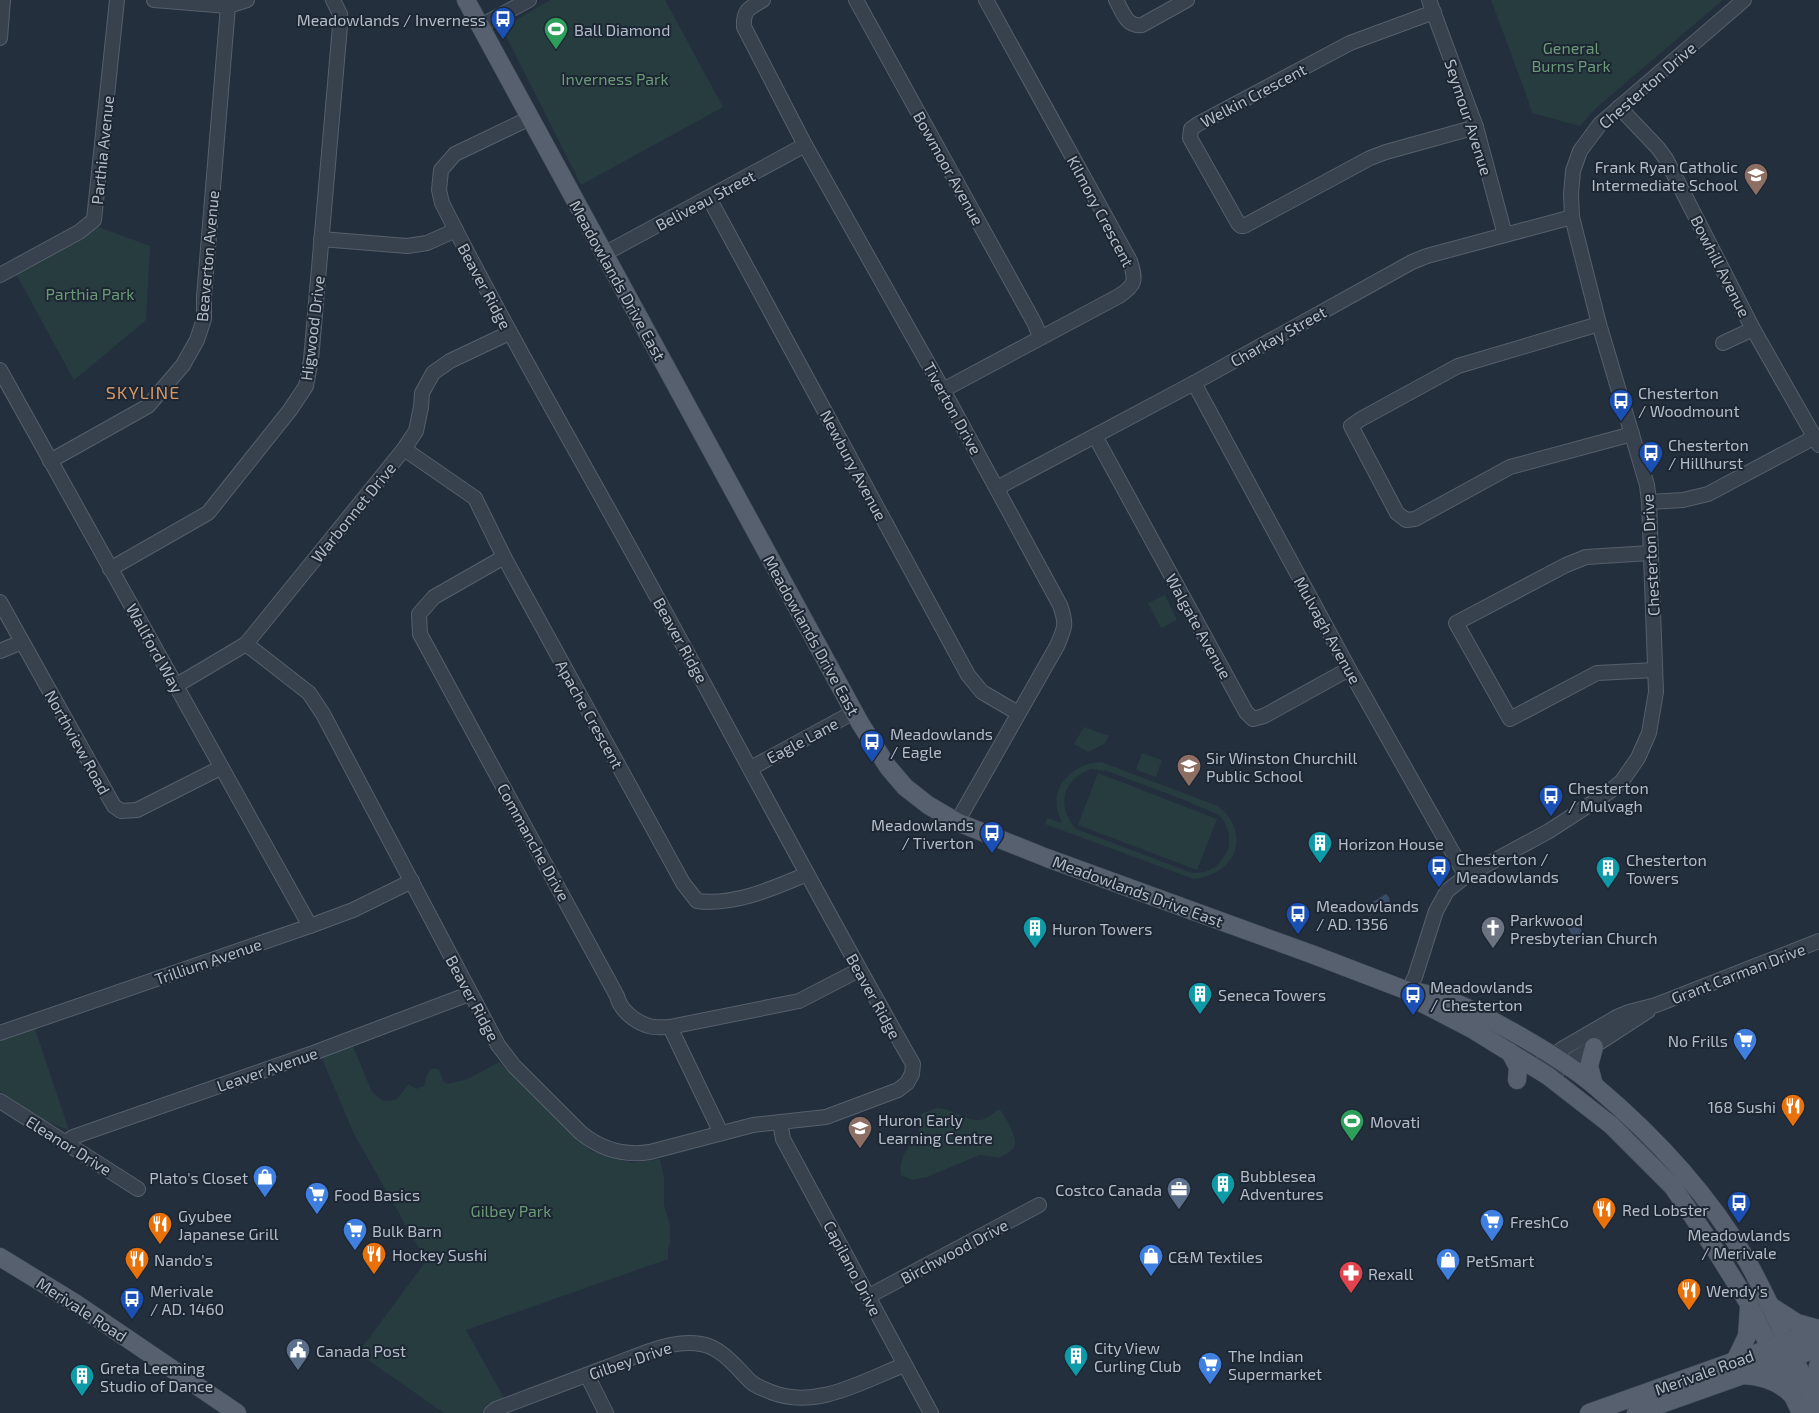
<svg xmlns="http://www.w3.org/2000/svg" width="1819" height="1413" viewBox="0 0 1819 1413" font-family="'Exo 2',sans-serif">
  <rect width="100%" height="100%" fill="#242f3e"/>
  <g fill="#263c3f" fill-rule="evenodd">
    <path d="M 550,0 L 665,0 L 723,107 L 581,185 L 502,28 Z"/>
    <path d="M 1491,0 L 1723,0 L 1596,108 L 1580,126 L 1532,113 L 1526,94 Z"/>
    <path d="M 96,226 L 150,246 L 146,320 L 74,380 L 15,272 Z"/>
    <path d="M 1165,595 L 1177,620 L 1161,628 L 1148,603 Z"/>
    <path d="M 1084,727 L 1109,736 L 1104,744 L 1088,752 L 1074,744 Z"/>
    <path d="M 1142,753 L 1162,760 L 1156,777 L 1136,770 Z"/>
    <path d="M 1101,762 L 1218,806 C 1252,834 1237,874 1194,879 L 1045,824 L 1047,818 L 1062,823 C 1060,818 1058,813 1057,808 C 1053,781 1077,763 1101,762 ZM 1091,769 L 1107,771 L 1184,800 L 1219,815 L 1224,821 L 1229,833 L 1229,846 L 1227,852 L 1217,866 L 1205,872 L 1192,873 L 1076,829 C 1056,805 1062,780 1091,769 Z"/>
    <path d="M 1098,773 L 1217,819 L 1197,870 L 1078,825 Z"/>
    <path d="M 34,1026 L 69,1130 L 44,1121 L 0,1091 L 0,1038 Z"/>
    <path d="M 352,1044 L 372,1092 L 383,1101 L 396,1100 L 409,1084 L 416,1089 L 424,1086 C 426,1078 426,1071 435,1068 L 439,1070 L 444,1082 L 448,1084 L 468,1079 L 499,1062 L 591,1151 L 633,1163 L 660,1159 L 664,1178 L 664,1205 L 670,1225 L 670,1244 L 668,1249 L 668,1259 L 466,1330 L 504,1398 L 481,1413 L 444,1413 L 358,1353 L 426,1261 L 353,1132 L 321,1056 Z"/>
    <path d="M 936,1108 C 960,1108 973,1134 997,1110 L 1001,1111 C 1006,1117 1017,1138 1015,1145 C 1013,1151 1003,1156 999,1158 L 980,1155 L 927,1177 L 912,1180 L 901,1175 C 898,1156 911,1146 919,1131 C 921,1126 921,1120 921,1114 Z"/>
  </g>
  <g fill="#394c67">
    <path d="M 1386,894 L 1389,897 L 1390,902 L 1375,910 L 1371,903 Z"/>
    <path d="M 1574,918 L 1584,935 L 1575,940 L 1565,923 L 1569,919 Z"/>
  </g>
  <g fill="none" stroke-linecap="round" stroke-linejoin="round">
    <defs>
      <g id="minor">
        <path d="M 154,0 L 228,6 L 247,0"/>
        <path d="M 763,0 C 749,8 743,10 744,27 L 805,145 L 943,390 L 1060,605 C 1067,625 1065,627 1057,646 L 957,822"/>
        <path d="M 856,0 L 1035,324 L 1040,337"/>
        <path d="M 1116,0 C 1123,12 1126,27 1142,25 L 1187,0"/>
        <path d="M 1429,0 L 1476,127 L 1505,235"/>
        <path d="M 1434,12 L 1350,43 L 1198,124 L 1191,129 L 1190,138 L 1238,223 L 1241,226 L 1244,226 L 1370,158 L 1386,152 L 1476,127"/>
        <path d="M 480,26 L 529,0"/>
        <path d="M 0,38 L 3,0"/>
        <path d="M 1619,107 L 1658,148 L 1666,159 L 1753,329 L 1819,445"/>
        <path d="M 709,198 L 968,675 L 982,692 L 1018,713"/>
        <path d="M 321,239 L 407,246 L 427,243 L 456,230"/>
        <path d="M 604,254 L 805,145"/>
        <path d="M 0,275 L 79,232 L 94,220 L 117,0"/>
        <path d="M 1599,324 L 1458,366 L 1361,419 L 1351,426 L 1397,513 L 1406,520 L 1415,519 L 1510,467 L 1632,434"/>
        <path d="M 1723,343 L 1753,329"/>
        <path d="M 0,370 L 310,926"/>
        <path d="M 1194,383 L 1349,669 L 1466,876"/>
        <path d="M 943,390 L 1119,296 C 1136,285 1136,280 1130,261 L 986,0"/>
        <path d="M 1095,436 L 1246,712 L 1253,719 L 1264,716 L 1349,669"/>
        <path d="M 404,449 L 475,498 L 504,557 L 683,883 L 697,901 C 734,906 774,888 807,874"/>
        <path d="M 50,461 L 148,406 L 183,365 L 197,340 L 204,319 L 204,297 L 228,6"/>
        <path d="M 997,488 L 1194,383 L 1412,262 L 1427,256 L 1572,217"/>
        <path d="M 1649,502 L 1683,500 L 1708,494 L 1815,437"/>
        <path d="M 1650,553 L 1586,557 L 1566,565 L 1456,623 L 1510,719 L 1597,673 L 1655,670"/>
        <path d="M 504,557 L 434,597 L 419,614 L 420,634 L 617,996 C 620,1010 635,1022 649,1026 C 655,1028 663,1027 670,1027 L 799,1001 L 859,970"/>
        <path d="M 110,569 L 208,513 L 290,410 L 306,386 L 311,360 L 340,26 L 340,14 L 333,0"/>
        <path d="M 0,602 L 110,799 L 114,806 L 121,811 L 137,810 L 220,768"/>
        <path d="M 246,644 L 309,693 L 323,714 L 498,1045 L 514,1066 L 581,1133 C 601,1149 625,1156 650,1152 L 753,1125 L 826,1117 L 898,1090 L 907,1083 L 912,1074 L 913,1064 C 823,907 739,747 652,588 C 582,460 508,334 442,203 L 439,190 L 441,170 L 455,154 L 530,118"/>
        <path d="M 0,651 L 22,642"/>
        <path d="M 177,685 L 246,644 L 404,449 L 416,431 L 421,407 L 422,393 L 433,373 L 450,361 L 509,333"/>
        <path d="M 751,768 L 854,712"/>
        <path d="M 1408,991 L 1415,977 L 1436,911 L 1447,891 L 1466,876 L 1549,831 L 1609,792 L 1622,781 L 1638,758 L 1649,733 L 1656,692 L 1649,502 L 1647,485 L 1599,324 L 1572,217 L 1571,194 L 1573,171 L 1580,151 L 1600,124 L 1744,0"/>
        <path d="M 670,1027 L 721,1133"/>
        <path d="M 0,1033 L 310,926 L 353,910 L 412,881"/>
        <path d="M 1535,1068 L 1562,1049 L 1617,1017 L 1629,1012 L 1656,1005 L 1819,941"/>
        <path d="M 1548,1076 L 1648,1011"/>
        <path d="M 0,1101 L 138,1189"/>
        <path d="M 780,1122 L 783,1139 L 931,1413"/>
        <path d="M 65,1143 L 73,1137 L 316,1052 L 469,994"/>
        <path d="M 869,1296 L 1039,1205"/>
        <path d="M 587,1375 L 606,1413"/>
        <path d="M 491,1413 L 496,1409 C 534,1395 572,1380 610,1366 C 638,1356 670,1339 701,1344 C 721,1347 737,1368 751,1382 C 757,1387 764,1389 771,1392 C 816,1410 863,1381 904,1365"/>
      </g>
      <g id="major">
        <path d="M 466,0 L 860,723 L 888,767 L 905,787 L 928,805 L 957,822 L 1047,858 L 1314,955 L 1408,991 C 1444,993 1482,1015 1513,1032 C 1541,1048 1570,1065 1595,1086 C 1652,1134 1708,1194 1746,1259 C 1774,1308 1795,1362 1819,1413"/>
        <path d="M 1410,993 L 1418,1001 L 1472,1029 L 1548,1076 L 1611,1125 L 1673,1187 L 1716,1251 L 1749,1304 L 1801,1413"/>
        <path d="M 1510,1052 L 1518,1067 L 1517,1080"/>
        <path d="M 1594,1085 L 1589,1066 L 1594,1047"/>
        <path d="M 0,1257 L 75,1303 L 237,1413"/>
        <path d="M 1769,1305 L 1797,1323 L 1819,1329"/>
        <path d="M 1735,1361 L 1747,1336 L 1749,1307"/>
        <path d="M 1743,1375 C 1761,1376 1780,1382 1792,1395"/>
        <path d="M 1811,1395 L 1819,1362"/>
        <path d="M 1589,1413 L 1819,1331"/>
        <path d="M 1636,1413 L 1819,1348"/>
      </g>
    </defs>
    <use href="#minor" stroke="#565f6c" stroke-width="16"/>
    <use href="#major" stroke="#414a57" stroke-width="19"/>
    <use href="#minor" stroke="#38414e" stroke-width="14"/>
    <use href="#major" stroke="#56606e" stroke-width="18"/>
  </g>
  <defs>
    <symbol id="bus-pin" viewBox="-11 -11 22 30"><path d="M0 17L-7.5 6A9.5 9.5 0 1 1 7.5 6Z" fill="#1a4fb4" stroke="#1d2633"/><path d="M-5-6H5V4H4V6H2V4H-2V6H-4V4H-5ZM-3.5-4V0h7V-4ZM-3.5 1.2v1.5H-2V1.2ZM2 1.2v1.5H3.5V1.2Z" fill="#fff"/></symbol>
    <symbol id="stadium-pin" viewBox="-11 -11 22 30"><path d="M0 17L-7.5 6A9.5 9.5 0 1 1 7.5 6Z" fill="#2e9e5b" stroke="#1d2633"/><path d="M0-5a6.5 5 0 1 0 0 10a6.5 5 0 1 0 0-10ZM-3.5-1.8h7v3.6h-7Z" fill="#fff"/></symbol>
    <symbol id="school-pin" viewBox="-11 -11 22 30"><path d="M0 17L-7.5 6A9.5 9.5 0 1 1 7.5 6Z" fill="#8d6e63" stroke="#1d2633"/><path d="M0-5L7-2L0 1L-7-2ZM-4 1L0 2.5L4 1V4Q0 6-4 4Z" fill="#fff"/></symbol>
    <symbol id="building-pin" viewBox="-11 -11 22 30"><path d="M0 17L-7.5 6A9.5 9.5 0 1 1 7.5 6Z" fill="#0f9aa8" stroke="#1d2633"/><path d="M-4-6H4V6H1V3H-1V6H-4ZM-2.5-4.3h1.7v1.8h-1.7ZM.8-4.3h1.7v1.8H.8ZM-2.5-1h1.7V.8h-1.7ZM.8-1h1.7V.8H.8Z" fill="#fff"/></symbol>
    <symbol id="church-pin" viewBox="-11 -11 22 30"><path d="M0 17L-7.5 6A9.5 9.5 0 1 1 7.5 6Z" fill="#6b7280" stroke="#1d2633"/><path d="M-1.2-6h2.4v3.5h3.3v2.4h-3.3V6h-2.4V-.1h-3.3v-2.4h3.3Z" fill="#fff"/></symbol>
    <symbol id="supermarket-pin" viewBox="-11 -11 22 30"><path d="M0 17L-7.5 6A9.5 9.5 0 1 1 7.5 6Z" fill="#3f7fe0" stroke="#1d2633"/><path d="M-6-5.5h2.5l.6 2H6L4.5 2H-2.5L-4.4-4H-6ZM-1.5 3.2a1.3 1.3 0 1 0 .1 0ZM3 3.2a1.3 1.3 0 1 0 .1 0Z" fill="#fff"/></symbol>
    <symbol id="restaurant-pin" viewBox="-11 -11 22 30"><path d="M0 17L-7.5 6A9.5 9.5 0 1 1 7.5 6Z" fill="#e8710a" stroke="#1d2633"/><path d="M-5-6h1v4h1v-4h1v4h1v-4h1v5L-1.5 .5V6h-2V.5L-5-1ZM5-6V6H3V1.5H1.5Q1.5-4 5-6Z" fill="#fff"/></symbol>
    <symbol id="shop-pin" viewBox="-11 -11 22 30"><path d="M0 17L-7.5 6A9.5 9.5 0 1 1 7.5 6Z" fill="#3f7fe0" stroke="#1d2633"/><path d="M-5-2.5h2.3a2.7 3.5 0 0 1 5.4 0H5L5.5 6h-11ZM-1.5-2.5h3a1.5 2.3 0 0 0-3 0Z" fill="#fff"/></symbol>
    <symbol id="office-pin" viewBox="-11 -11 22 30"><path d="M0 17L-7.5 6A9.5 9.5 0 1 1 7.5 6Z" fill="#5c6f8a" stroke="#1d2633"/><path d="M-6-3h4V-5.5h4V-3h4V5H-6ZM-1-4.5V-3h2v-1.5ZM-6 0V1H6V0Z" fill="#fff"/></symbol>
    <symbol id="pharmacy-pin" viewBox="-11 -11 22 30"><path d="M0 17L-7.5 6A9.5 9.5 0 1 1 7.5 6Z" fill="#e0444e" stroke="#1d2633"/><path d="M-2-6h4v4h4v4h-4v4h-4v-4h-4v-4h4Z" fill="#fff"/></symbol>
    <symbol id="civic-pin" viewBox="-11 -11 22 30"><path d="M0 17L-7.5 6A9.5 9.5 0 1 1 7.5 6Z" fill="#5c6f8a" stroke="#1d2633"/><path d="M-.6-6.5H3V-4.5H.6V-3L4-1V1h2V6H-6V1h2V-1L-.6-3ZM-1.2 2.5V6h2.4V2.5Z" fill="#fff"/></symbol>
  </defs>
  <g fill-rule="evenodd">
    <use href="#bus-pin" x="489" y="5" width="28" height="38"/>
    <use href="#stadium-pin" x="542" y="15" width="28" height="38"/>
    <use href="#school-pin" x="1742" y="161" width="28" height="38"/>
    <use href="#bus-pin" x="1607" y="387" width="28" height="38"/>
    <use href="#bus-pin" x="1637" y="439" width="28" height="38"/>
    <use href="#bus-pin" x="858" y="728" width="28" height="38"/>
    <use href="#school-pin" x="1175" y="752" width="28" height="38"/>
    <use href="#bus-pin" x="1537" y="782" width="28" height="38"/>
    <use href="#bus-pin" x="978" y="819" width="28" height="38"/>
    <use href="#building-pin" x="1306" y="829" width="28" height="38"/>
    <use href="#bus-pin" x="1425" y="853" width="28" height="38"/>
    <use href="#building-pin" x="1594" y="854" width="28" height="38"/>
    <use href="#bus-pin" x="1284" y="900" width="28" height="38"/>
    <use href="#building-pin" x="1021" y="914" width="28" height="38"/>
    <use href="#church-pin" x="1479" y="914" width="28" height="38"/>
    <use href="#building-pin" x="1186" y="980" width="28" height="38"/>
    <use href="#bus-pin" x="1399" y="981" width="28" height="38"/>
    <use href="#supermarket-pin" x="1731" y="1026" width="28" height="38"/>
    <use href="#restaurant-pin" x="1779" y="1092" width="28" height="38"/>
    <use href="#stadium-pin" x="1338" y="1107" width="28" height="38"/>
    <use href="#school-pin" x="846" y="1114" width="28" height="38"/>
    <use href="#shop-pin" x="251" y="1163" width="28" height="38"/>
    <use href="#building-pin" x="1209" y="1170" width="28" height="38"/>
    <use href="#office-pin" x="1165" y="1175" width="28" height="38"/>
    <use href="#supermarket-pin" x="303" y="1180" width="28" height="38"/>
    <use href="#bus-pin" x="1725" y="1189" width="28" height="38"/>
    <use href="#restaurant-pin" x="1590" y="1195" width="28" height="38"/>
    <use href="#supermarket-pin" x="1478" y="1207" width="28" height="38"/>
    <use href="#restaurant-pin" x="146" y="1210" width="28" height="38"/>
    <use href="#supermarket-pin" x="341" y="1216" width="28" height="38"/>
    <use href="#restaurant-pin" x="360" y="1240" width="28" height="38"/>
    <use href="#shop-pin" x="1137" y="1242" width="28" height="38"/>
    <use href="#restaurant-pin" x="123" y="1245" width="28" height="38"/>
    <use href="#shop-pin" x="1434" y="1246" width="28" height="38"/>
    <use href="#pharmacy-pin" x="1337" y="1259" width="28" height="38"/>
    <use href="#restaurant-pin" x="1675" y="1276" width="28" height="38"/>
    <use href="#bus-pin" x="118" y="1285" width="28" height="38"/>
    <use href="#civic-pin" x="284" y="1336" width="28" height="38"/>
    <use href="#building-pin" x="1062" y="1342" width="28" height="38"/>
    <use href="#supermarket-pin" x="1196" y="1350" width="28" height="38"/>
    <use href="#building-pin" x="68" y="1362" width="28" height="38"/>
  </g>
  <g text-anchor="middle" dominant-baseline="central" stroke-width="4" stroke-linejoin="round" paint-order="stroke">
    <g font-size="16" fill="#b4bcc9" stroke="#1d2633" text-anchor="start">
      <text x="486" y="19" text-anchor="end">Meadowlands / Inverness</text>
      <text x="574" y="29">Ball Diamond</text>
      <text x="1738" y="166" text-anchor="end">Frank Ryan Catholic<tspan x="1738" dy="18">Intermediate School</tspan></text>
      <text x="1638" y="392">Chesterton<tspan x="1638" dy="18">/ Woodmount</tspan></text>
      <text x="1668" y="444">Chesterton<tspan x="1668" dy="18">/ Hillhurst</tspan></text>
      <text x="890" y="733">Meadowlands<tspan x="890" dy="18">/ Eagle</tspan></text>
      <text x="1206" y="757">Sir Winston Churchill<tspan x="1206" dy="18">Public School</tspan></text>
      <text x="1568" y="787">Chesterton<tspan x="1568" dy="18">/ Mulvagh</tspan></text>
      <text x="974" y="824" text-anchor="end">Meadowlands<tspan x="974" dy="18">/ Tiverton</tspan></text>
      <text x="1338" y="843">Horizon House</text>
      <text x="1456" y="858">Chesterton /<tspan x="1456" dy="18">Meadowlands</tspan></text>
      <text x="1626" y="859">Chesterton<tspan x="1626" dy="18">Towers</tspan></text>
      <text x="1316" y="905">Meadowlands<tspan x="1316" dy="18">/ AD. 1356</tspan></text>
      <text x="1510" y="919">Parkwood<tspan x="1510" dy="18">Presbyterian Church</tspan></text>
      <text x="1052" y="928">Huron Towers</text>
      <text x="1430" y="986">Meadowlands<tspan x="1430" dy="18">/ Chesterton</tspan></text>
      <text x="1218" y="994">Seneca Towers</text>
      <text x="1728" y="1040" text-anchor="end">No Frills</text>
      <text x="1776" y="1106" text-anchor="end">168 Sushi</text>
      <text x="878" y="1119">Huron Early<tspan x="878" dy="18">Learning Centre</tspan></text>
      <text x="1370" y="1121">Movati</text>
      <text x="1240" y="1175">Bubblesea<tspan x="1240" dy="18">Adventures</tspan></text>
      <text x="248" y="1177" text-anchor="end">Plato's Closet</text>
      <text x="1162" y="1189" text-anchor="end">Costco Canada</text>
      <text x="334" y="1194">Food Basics</text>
      <text x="1622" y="1209">Red Lobster</text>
      <text x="178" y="1215">Gyubee<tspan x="178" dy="18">Japanese Grill</tspan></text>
      <text x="1510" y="1221">FreshCo</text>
      <text x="372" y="1230">Bulk Barn</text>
      <text x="1739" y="1234" text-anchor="middle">Meadowlands<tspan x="1739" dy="18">/ Merivale</tspan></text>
      <text x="392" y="1254">Hockey Sushi</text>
      <text x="1168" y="1256">C&amp;M Textiles</text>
      <text x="154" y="1259">Nando's</text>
      <text x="1466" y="1260">PetSmart</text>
      <text x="1368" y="1273">Rexall</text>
      <text x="150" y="1290">Merivale<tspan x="150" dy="18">/ AD. 1460</tspan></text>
      <text x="1706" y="1290">Wendy's</text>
      <text x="1094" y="1347">City View<tspan x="1094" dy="18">Curling Club</tspan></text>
      <text x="316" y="1350">Canada Post</text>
      <text x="1228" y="1355">The Indian<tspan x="1228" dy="18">Supermarket</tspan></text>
      <text x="100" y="1367">Greta Leeming<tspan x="100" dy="18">Studio of Dance</tspan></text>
    </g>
    <g font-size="16" fill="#6b9a76" stroke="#1d2633">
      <text x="1571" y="47">General<tspan x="1571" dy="18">Burns Park</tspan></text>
      <text x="615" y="78">Inverness Park</text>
      <text x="90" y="293">Parthia Park</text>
      <text x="511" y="1210">Gilbey Park</text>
    </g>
    <g font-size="16" fill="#b4bcc9" stroke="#1d2633">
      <text transform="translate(1647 85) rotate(-41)">Chesterton Drive</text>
      <text transform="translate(1253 95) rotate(-28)">Welkin Crescent</text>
      <text transform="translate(1469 117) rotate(72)">Seymour Avenue</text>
      <text transform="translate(102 150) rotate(-84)">Parthia Avenue</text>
      <text transform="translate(949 168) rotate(61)">Bowmoor Avenue</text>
      <text transform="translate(705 200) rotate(-28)">Beliveau Street</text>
      <text transform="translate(1101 211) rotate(62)">Kilmory Crescent</text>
      <text transform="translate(207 256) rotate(-85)">Beaverton Avenue</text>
      <text transform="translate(1721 266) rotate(63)">Bowhill Avenue</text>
      <text transform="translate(618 280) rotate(61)">Meadowlands Drive East</text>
      <text transform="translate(485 286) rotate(62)">Beaver Ridge</text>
      <text transform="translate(312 328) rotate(-83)">Higwood Drive</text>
      <text transform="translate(1278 336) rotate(-29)">Charkay Street</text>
      <text transform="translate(953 408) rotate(61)">Tiverton Drive</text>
      <text transform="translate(854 465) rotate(62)">Newbury Avenue</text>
      <text transform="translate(353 512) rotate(-51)">Warbonnet Drive</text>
      <text transform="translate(1650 555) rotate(-93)">Chesterton Drive</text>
      <text transform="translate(1199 626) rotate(61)">Walgate Avenue</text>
      <text transform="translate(1328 630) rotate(61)">Mulvagh Avenue</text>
      <text transform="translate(812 635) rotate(61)">Meadowlands Drive East</text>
      <text transform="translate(681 640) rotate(61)">Beaver Ridge</text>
      <text transform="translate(155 648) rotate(61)">Wallford Way</text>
      <text transform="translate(590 714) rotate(61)">Apache Crescent</text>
      <text transform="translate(802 740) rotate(-28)">Eagle Lane</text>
      <text transform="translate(78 742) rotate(61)">Northview Road</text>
      <text transform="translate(534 842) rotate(61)">Commanche Drive</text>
      <text transform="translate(1138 891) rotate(20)">Meadowlands Drive East</text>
      <text transform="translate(208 961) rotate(-19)">Trillium Avenue</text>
      <text transform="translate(1738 973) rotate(-21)">Grant Carman Drive</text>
      <text transform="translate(874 996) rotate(61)">Beaver Ridge</text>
      <text transform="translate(473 998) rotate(62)">Beaver Ridge</text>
      <text transform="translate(267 1069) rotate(-19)">Leaver Avenue</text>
      <text transform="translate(69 1145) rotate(32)">Eleanor Drive</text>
      <text transform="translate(954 1251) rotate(-28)">Birchwood Drive</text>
      <text transform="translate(853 1268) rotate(62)">Capilano Drive</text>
      <text transform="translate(82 1309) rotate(33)">Merivale Road</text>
      <text transform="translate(630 1360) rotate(-19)">Gilbey Drive</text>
      <text transform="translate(1704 1372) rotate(-20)">Merivale Road</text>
    </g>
    <g font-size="18" letter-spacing="1" fill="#d59563" stroke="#1d2633">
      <text x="143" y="392">SKYLINE</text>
    </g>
  </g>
</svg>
